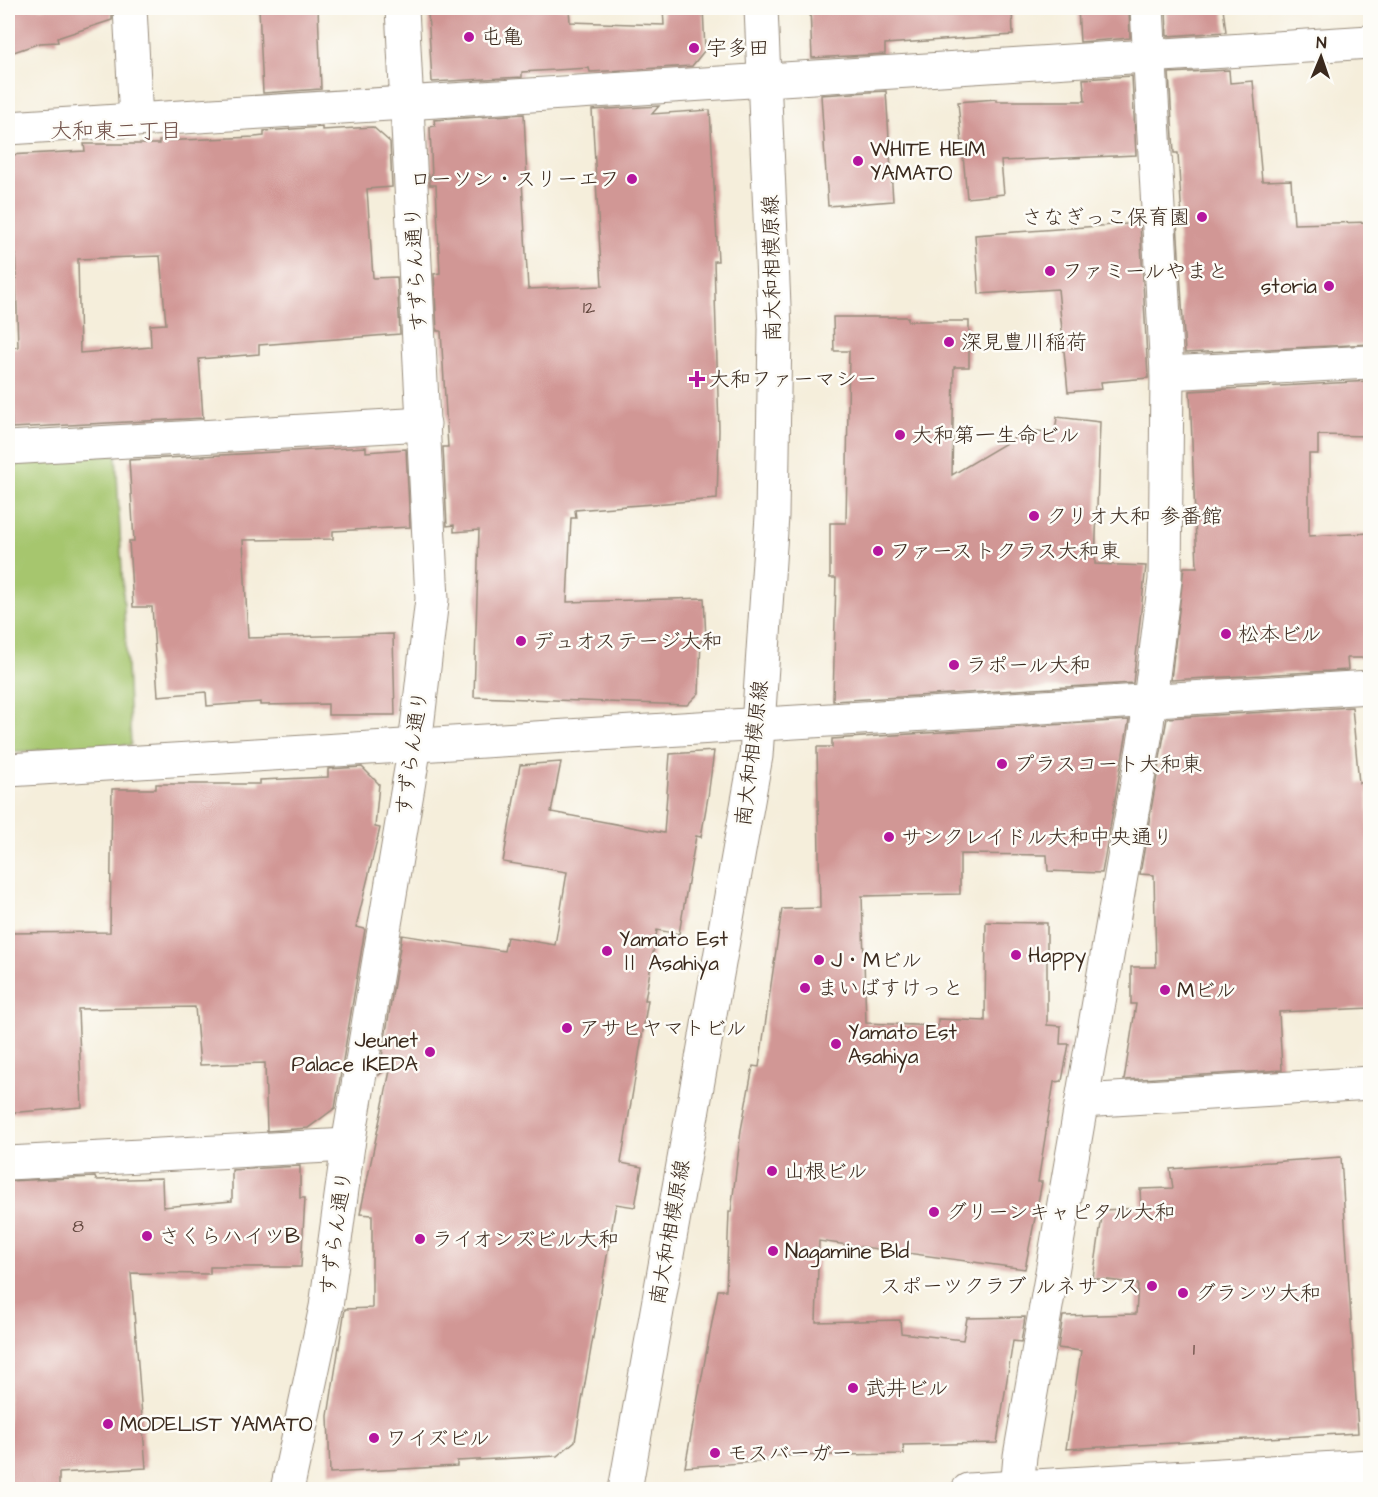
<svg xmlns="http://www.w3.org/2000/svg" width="1378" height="1497" viewBox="0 0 1378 1497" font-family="'Architects Daughter','Klee One',sans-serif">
  <rect width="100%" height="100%" fill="#fdfcf7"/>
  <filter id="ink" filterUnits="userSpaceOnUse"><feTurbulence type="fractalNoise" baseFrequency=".0167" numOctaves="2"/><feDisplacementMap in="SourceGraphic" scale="12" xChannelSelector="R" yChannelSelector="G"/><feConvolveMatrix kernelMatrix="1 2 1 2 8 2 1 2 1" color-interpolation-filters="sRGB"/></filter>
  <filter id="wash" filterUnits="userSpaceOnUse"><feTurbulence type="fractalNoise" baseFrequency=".008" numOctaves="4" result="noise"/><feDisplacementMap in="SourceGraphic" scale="24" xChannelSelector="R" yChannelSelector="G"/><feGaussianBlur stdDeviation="1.35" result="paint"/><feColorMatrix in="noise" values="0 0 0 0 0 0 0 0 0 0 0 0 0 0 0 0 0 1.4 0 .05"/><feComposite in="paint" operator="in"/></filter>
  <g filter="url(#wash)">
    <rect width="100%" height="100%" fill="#f5eedb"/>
    <path fill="#a6c66e" stroke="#707846" stroke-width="1.5" d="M 116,454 L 131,745 L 8,752 L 8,459 Z"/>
    <g id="blocks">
      <g fill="#d19795" fill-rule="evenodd">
        <path d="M 8,8 L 112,8 L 112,20 L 57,38 L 58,42 L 40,43 L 8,54 Z"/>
        <path d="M 259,8 L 318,8 L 321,89 L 263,93 Z"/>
        <path d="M 502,8 L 569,8 L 570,22 L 664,25 L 663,8 L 703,8 L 705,50 L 692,66 L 590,72 L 589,68 L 522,72 L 522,77 L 432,82 L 428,12 Z"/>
        <path d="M 810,8 L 1012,8 L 1013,35 L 885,44 L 885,54 L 812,58 Z"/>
        <path d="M 1078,8 L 1129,8 L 1130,38 L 1080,42 Z"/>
        <path d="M 1166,8 L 1223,8 L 1226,32 L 1167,36 Z"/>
        <path d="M 1229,70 L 1230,83 L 1253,81 L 1262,181 L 1291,180 L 1294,224 L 1371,222 L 1371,344 L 1185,353 L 1177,221 L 1182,220 L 1178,153 L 1174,153 L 1169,73 Z"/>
        <path d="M 1132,76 L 1136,155 L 1001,161 L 1004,194 L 967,198 L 958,102 L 996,99 L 996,101 L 1085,101 L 1083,79 Z"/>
        <path d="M 886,91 L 893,201 L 828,206 L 821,95 Z"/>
        <path d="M 659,106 L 652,114 L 710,110 L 718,261 L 714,261 L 719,430 L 717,499 L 575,510 L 576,518 L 571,518 L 567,602 L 704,598 L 706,639 L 701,640 L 699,693 L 687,705 L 474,697 L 479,530 L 454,532 L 454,525 L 447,526 L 443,447 L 448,447 L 441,331 L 437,331 L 434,274 L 440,273 L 436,185 L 430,185 L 429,175 L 432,178 L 430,127 L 435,126 L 434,120 L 524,114 L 527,180 L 522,181 L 528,289 L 602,286 L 592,110 Z"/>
        <path d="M 322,127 L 322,130 L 373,127 L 390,142 L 392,187 L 367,189 L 373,278 L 397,277 L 400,334 L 259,345 L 259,354 L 199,359 L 203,418 L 12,428 L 8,348 L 18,347 L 15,246 L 11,246 L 8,155 L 85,151 L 84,144 L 159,144 L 159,141 L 255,137 L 264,136 L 264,131 ZM 160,256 L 166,324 L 150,325 L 151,347 L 80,353 L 78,259 Z"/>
        <path d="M 1140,223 L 1148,378 L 1101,382 L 1102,389 L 1068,392 L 1058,289 L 979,294 L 975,235 Z"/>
        <path d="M 833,317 L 908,317 L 908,321 L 969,321 L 969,367 L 954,367 L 952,475 L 1028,430 L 1055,433 L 1057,417 L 1100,422 L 1095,564 L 1146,566 L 1133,683 L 833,701 L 836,578 L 830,578 L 830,523 L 846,523 L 849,351 L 834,351 Z"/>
        <path d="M 1371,381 L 1371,436 L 1318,435 L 1318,454 L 1309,454 L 1309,536 L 1371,533 L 1371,658 L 1347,658 L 1348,670 L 1171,680 L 1184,567 L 1197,567 L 1190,391 Z"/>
        <path d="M 366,447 L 366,452 L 406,449 L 410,527 L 333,531 L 333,539 L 243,540 L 248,638 L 393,634 L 395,715 L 328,715 L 328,704 L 260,705 L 260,702 L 207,706 L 206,692 L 158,696 L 152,607 L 133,607 L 129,541 L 134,541 L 129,460 Z"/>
        <path d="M 1352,707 L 1359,783 L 1368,783 L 1371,1008 L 1279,1012 L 1282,1070 L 1124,1080 L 1136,1004 L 1131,1004 L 1131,967 L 1156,967 L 1154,875 L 1140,874 L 1167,718 Z"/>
        <path d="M 1129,720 L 1102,873 L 1048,871 L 1047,855 L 960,854 L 960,894 L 862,896 L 866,1023 L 938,1026 L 938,1019 L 985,1021 L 986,922 L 1047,923 L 1047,1025 L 1061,1026 L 1060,1044 L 1069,1044 L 1062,1081 L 1054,1082 L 1038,1182 L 1042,1182 L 1025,1269 L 819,1241 L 816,1322 L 900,1320 L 901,1333 L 963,1340 L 967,1318 L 1025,1317 L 1021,1342 L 1013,1341 L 997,1443 L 903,1445 L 904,1454 L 770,1456 L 770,1461 L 685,1467 L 718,1290 L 726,1290 L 729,1212 L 731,1212 L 741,1130 L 753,1066 L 759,1067 L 782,909 L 820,908 L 817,747 L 832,747 L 832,739 Z"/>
        <path d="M 714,751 L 708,797 L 701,837 L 696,836 L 679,934 L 657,930 L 645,1000 L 648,1000 L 621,1163 L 642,1167 L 635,1207 L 616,1204 L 575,1441 L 557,1456 L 457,1461 L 457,1466 L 330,1473 L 328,1416 L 345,1309 L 372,1308 L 372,1215 L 360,1214 L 391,1066 L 379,1075 L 402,935 L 504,951 L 507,937 L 555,945 L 567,872 L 503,862 L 520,765 L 561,762 L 551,812 L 664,833 L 670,754 Z"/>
        <path d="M 362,767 L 379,784 L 375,827 L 380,828 L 356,927 L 365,929 L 335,1108 L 308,1128 L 267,1131 L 265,1063 L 200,1065 L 195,1007 L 78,1009 L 82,1107 L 8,1113 L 8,933 L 110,932 L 112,789 L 156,789 L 156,784 L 260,784 L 260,780 L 328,777 L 328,769 Z"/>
        <path d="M 1341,1157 L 1358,1433 L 1066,1449 L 1081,1351 L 1058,1348 L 1063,1316 L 1136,1314 L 1138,1284 L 1093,1278 L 1103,1210 L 1141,1208 L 1140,1189 L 1173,1188 L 1170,1169 Z"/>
        <path d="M 300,1166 L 300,1198 L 305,1198 L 301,1267 L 210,1267 L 210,1274 L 131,1273 L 146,1468 L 59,1473 L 59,1490 L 8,1490 L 8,1181 L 95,1177 L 96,1180 L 162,1178 L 163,1207 L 232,1201 L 232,1170 Z"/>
      </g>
    </g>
  </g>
  <g filter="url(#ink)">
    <use href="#blocks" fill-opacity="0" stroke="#988c7c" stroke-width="1.5"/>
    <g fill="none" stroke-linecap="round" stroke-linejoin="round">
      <defs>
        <g id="minor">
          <path d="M 130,8 L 136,120"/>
          <path d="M 8,128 L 1370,42"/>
          <path d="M 1167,373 L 1370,362"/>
          <path d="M 8,448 L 424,424"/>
          <path d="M 8,770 L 1370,687"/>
          <path d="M 1082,1101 L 1370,1083"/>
          <path d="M 8,1163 L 348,1145"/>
          <path d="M 287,1490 L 326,1307 L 348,1145 L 415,745 L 432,599 L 402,8"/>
          <path d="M 625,1490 L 756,756 L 772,516 L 775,329 L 761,8"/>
          <path d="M 968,1490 L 1370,1466"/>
          <path d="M 1017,1490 L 1020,1456 L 1146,732 L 1165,580 L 1167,373 L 1147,8"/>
        </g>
      </defs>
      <use href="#minor" stroke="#988c7c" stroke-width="35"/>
      <use href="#minor" stroke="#fff" stroke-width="33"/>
    </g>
  </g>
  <g fill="#b5179e" stroke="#fdfcf7" stroke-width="2">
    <circle cx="469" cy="37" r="6"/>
    <circle cx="694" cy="48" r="6"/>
    <circle cx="858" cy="161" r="6"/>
    <circle cx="632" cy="179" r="6"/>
    <circle cx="1202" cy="217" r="6"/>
    <circle cx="1050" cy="271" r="6"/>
    <circle cx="1329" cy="286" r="6"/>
    <circle cx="949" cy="342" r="6"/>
    <path d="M694 370h6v6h6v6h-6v6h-6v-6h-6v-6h6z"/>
    <circle cx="900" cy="435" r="6"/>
    <circle cx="1034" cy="516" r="6"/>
    <circle cx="878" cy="551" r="6"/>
    <circle cx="1226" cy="634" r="6"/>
    <circle cx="521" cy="641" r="6"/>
    <circle cx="954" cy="665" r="6"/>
    <circle cx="1002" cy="764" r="6"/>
    <circle cx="889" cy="837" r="6"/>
    <circle cx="607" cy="951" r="6"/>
    <circle cx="1016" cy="955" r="6"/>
    <circle cx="819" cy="960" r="6"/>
    <circle cx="805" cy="988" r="6"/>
    <circle cx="1165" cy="990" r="6"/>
    <circle cx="567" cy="1028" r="6"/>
    <circle cx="836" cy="1044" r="6"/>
    <circle cx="430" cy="1052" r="6"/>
    <circle cx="772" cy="1171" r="6"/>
    <circle cx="934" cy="1212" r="6"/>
    <circle cx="147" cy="1236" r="6"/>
    <circle cx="420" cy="1239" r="6"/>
    <circle cx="773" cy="1251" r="6"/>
    <circle cx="1152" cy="1286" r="6"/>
    <circle cx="1183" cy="1293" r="6"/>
    <circle cx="853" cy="1388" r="6"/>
    <circle cx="108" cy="1424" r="6"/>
    <circle cx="374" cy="1438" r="6"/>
    <circle cx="715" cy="1453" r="6"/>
  </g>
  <g text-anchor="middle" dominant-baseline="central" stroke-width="5" stroke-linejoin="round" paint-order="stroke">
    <g font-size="18" fill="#60453c">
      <text x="589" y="307">12</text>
      <text x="78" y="1226">8</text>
      <text x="1194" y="1349">1</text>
    </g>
    <g font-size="21" fill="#3b2a1e" stroke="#fdfcf7" text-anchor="start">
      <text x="481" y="37">屯亀</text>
      <text x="706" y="48">宇多田</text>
      <text x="870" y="149">WHITE HEIM<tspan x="870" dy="24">YAMATO</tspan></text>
      <text x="620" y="179" text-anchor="end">ローソン・スリーエフ</text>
      <text x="1190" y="217" text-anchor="end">さなぎっこ保育園</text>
      <text x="1062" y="271">ファミールやまと</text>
      <text x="1317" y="286" text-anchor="end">storia</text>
      <text x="961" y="342">深見豊川稲荷</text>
      <text x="709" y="379">大和ファーマシー</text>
      <text x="912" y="435">大和第一生命ビル</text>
      <text x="1046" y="516">クリオ大和 参番館</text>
      <text x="890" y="551">ファーストクラス大和東</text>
      <text x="1238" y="634">松本ビル</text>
      <text x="533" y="641">デュオステージ大和</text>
      <text x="966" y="665">ラポール大和</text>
      <text x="1014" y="764">プラスコート大和東</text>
      <text x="901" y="837">サンクレイドル大和中央通り</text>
      <text x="619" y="939">Yamato Est<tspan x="619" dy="24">Ⅱ Asahiya</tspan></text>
      <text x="1028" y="955">Happy</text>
      <text x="831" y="960">J・Mビル</text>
      <text x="817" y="988">まいばすけっと</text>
      <text x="1177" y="990">Mビル</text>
      <text x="579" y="1028">アサヒヤマトビル</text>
      <text x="848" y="1032">Yamato Est<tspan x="848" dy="24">Asahiya</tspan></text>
      <text x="418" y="1040" text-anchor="end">Jeunet<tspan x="418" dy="24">Palace IKEDA</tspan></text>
      <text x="784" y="1171">山根ビル</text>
      <text x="946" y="1212">グリーンキャピタル大和</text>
      <text x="159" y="1236">さくらハイツB</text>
      <text x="432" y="1239">ライオンズビル大和</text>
      <text x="785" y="1251">Nagamine Bld</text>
      <text x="1140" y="1286" text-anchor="end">スポーツクラブ ルネサンス</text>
      <text x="1195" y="1293">グランツ大和</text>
      <text x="865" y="1388">武井ビル</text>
      <text x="120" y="1424">MODELIST YAMATO</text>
      <text x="386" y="1438">ワイズビル</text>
      <text x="727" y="1453">モスバーガー</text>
    </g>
    <g font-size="21" fill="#3b2a1e" stroke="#fdfcf7">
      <text transform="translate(772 268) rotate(-91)">南大和相模原線</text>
      <text transform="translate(416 269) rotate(-93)">すずらん通り</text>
      <text transform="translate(412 753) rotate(-82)">すずらん通り</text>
      <text transform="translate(752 753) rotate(-83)">南大和相模原線</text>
      <text transform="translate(670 1232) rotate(-80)">南大和相模原線</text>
      <text transform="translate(336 1233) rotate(-82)">すずらん通り</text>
    </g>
    <g font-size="22" fill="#705048" stroke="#fdfcf7">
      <text x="116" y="131">大和東二丁目</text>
    </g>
  </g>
  <rect width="1378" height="1497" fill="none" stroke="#fdfcf7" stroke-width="30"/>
  <g transform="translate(1321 57) rotate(2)" stroke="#fdfcf7" stroke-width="4.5" paint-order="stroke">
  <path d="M0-4.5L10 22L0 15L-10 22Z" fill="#3b2a1e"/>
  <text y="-9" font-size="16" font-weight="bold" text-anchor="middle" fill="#3b2a1e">N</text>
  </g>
</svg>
